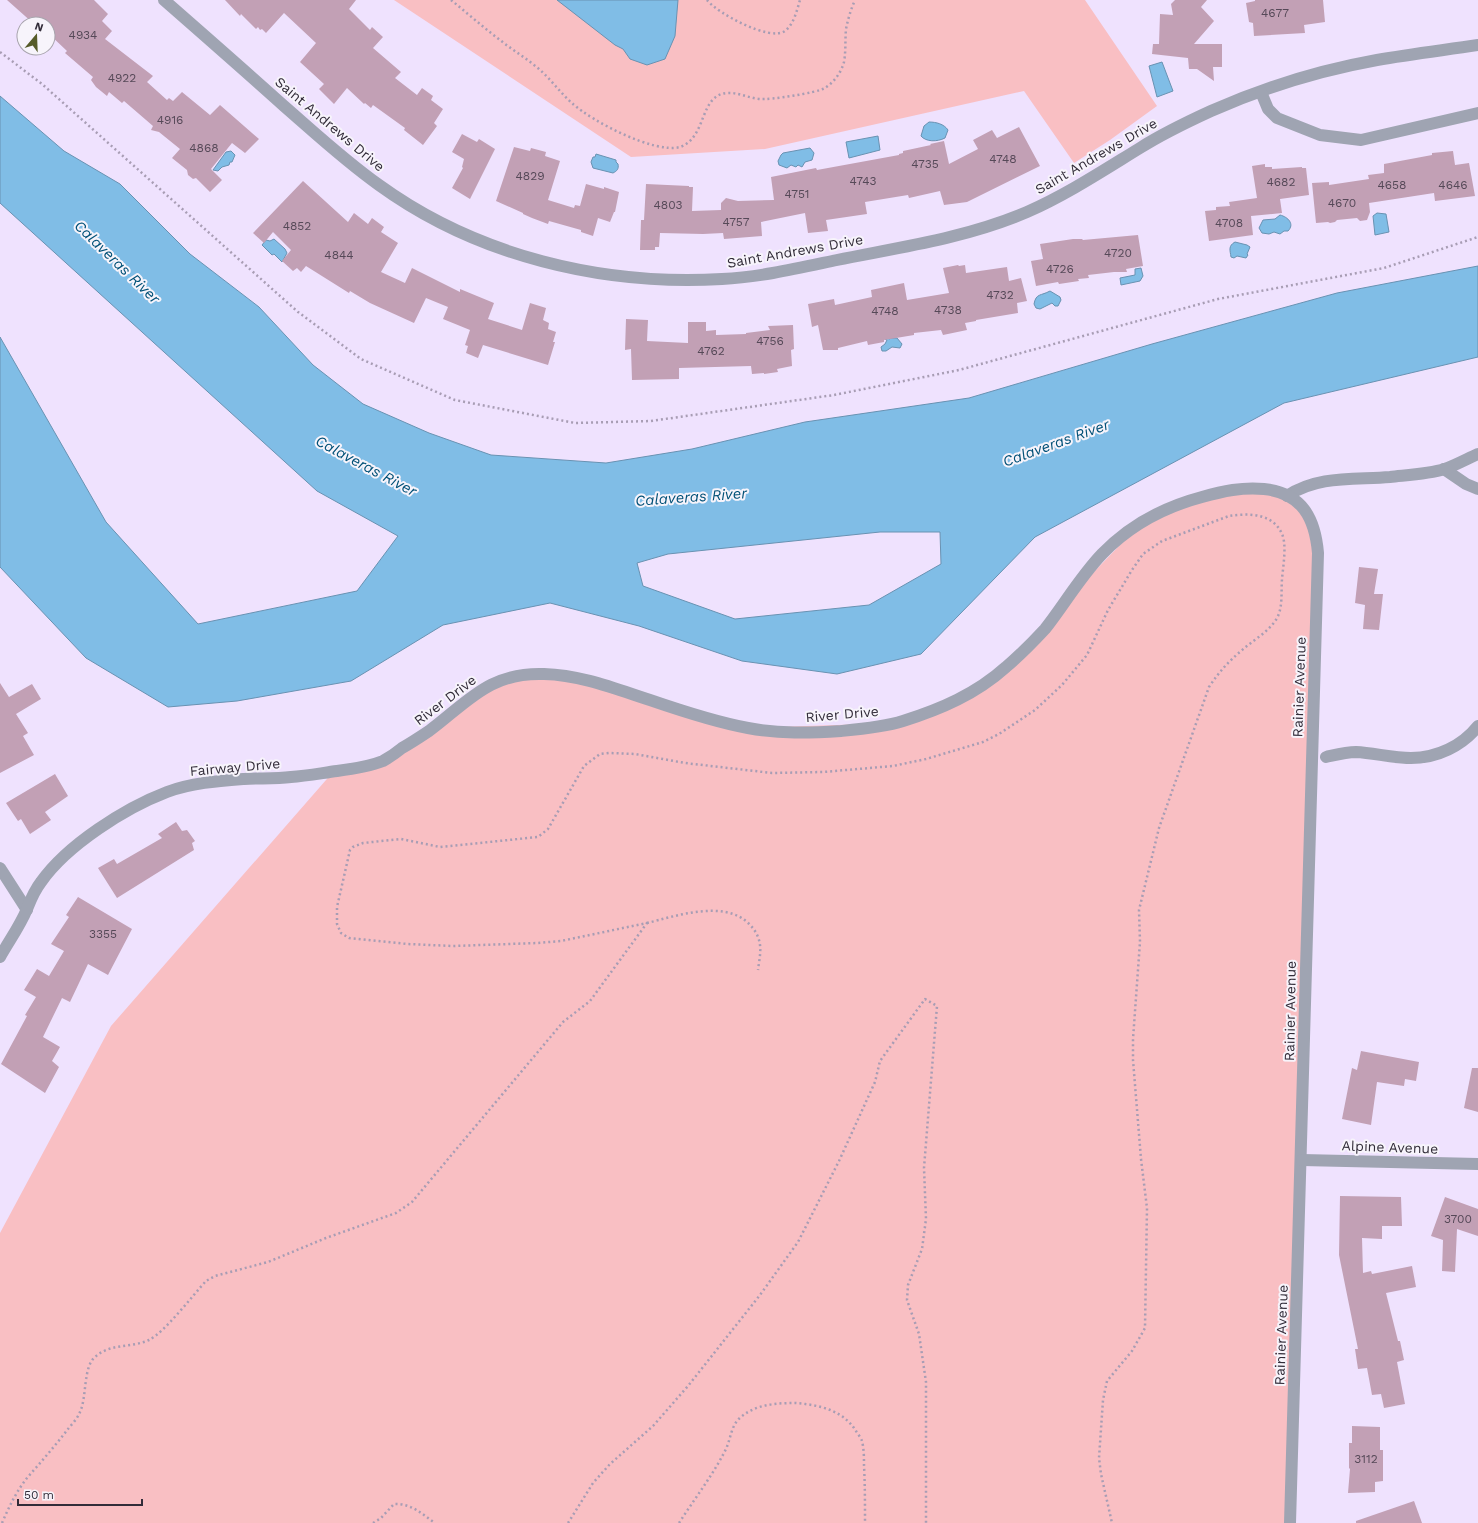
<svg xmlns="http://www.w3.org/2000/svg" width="1478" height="1523" viewBox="0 0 1478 1523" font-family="'Work Sans',sans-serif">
  <rect width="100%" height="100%" fill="#efe2fe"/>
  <g fill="#f9bfc3">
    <path d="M 394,0 L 1085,0 L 1157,106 L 1110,140 L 1074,163 L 1024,91 L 765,149 L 631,157 Z"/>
    <path d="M 1277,491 L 1310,517 L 1318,553 L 1290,1523 L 0,1523 L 0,1233 L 111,1026 L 333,772 L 385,760 L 473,694 L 524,675 L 588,681 L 750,728 L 897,723 L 990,680 L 1143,521 L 1218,493 Z"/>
  </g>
  <g fill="#80bde6" stroke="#6992b2" fill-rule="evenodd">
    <path d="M 557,0 L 678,0 L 675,36 L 665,59 L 647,65 L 630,59 L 623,49 L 615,45 Z"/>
    <path d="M 1162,62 L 1173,91 L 1157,97 L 1149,66 Z"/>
    <path d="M 0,96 L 64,151 L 120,184 L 190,254 L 259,307 L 313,365 L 363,404 L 429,433 L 491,455 L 606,463 L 692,449 L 805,422 L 969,398 L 1152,344 L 1337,293 L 1478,266 L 1478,357 L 1284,403 L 1035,537 L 921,654 L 837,674 L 742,661 L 639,626 L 550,603 L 443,625 L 351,681 L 237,701 L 168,707 L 86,658 L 0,567 L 0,337 L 106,522 L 198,624 L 357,591 L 398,536 L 317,491 L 0,203 ZM 880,532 L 940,532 L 941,564 L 869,605 L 735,619 L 643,586 L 637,563 L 668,554 Z"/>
    <path d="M 929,122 C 936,122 944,124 948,130 L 945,138 C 937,142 926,142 921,136 L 924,126 Z"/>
    <path d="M 878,136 L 880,150 L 849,158 L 846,142 Z"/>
    <path d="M 810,148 L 814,153 L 812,160 L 805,162 L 802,167 L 798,165 L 796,167 L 791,165 L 787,168 L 779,165 L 778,161 L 781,155 L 783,153 Z"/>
    <path d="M 231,151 L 235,155 L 232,162 L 230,162 L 229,165 L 222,167 L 218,171 L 213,170 L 226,152 Z"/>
    <path d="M 596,154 L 616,160 L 616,162 L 618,164 C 619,169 617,171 613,173 L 593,168 L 591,162 L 593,157 L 595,157 Z"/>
    <path d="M 1377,213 L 1386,214 L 1389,232 L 1375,235 L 1373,216 Z"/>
    <path d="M 1280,215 C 1288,217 1295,224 1288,231 L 1284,231 L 1280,234 L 1274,232 L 1269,234 L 1262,233 L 1259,228 L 1263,220 L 1275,219 Z"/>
    <path d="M 274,239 L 285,249 L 287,253 L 282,262 L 274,254 L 272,255 L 262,245 L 266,240 L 270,241 Z"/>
    <path d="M 1235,242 L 1247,245 L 1250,247 L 1247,254 L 1248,255 L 1246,258 L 1237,256 L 1234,258 L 1231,257 C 1230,250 1228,246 1235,242 Z"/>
    <path d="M 1141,268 L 1143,276 L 1140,281 L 1121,285 L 1120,278 L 1135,275 L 1135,269 Z"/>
    <path d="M 1050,291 L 1060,297 L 1061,300 L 1058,306 L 1055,306 L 1052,303 L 1040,309 L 1036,308 L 1034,304 C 1036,293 1041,296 1050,291 Z"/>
    <path d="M 888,338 L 889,339 L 892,338 L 897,338 L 902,344 L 900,348 L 892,347 L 886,351 L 882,351 L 881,347 L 885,344 L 887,340 L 885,339 Z"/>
  </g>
  <g fill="#c2a0b5">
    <path d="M 7,0 L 94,0 L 108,14 L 102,21 L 112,31 L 105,39 L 153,76 L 147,82 L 167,100 L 169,98 L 173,101 L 182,92 L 210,115 L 220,105 L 259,139 L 245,153 L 232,143 L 211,169 L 222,180 L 210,192 L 196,178 L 193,179 L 188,175 L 187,170 L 172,158 L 180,149 L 159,132 L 151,130 L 153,126 L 124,101 L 122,103 L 109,92 L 107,96 L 96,87 L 91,80 L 93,77 L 65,53 L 67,51 L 48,33 L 48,24 L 34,24 Z"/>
    <path d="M 225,0 L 356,0 L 349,9 L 370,30 L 372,27 L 383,37 L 373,48 L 401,72 L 395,78 L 417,95 L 422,88 L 433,96 L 431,100 L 443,109 L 434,123 L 437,126 L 423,145 L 404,130 L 405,128 L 373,105 L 371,108 L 365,103 L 364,104 L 347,88 L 334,104 L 319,89 L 324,84 L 300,62 L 316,43 L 284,13 L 266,33 L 262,29 L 260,30 L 258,27 L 256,29 L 241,14 L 240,16 Z"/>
    <path d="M 1175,0 L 1207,0 L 1201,7 L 1214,21 L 1194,44 L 1222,44 L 1222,67 L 1213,67 L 1214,81 L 1197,69 L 1189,69 L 1188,58 L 1152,54 L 1153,44 L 1159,44 L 1160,14 L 1173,15 L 1171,4 Z"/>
    <path d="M 1255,0 L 1323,0 L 1325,22 L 1304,25 L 1305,33 L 1254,36 L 1253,23 L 1249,22 L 1246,3 L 1255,1 Z"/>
    <path d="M 1019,127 L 1040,166 L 967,202 L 944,205 L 940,191 L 909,198 L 908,195 L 865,202 L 867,214 L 826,220 L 828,231 L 808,233 L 805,213 L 761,222 L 762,236 L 724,239 L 723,233 L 703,234 L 660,233 L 659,247 L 655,247 L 655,250 L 640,250 L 641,220 L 644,220 L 646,184 L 689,186 L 689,187 L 693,187 L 692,211 L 721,210 L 721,203 L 726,198 L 738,201 L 774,200 L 771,177 L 816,168 L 817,170 L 899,155 L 899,154 L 903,153 L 903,151 L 931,145 L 930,144 L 944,141 L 949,164 L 978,149 L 973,140 L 992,130 L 997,138 Z"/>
    <path d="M 462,134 L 477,142 L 479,139 L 495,149 L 470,199 L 452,188 L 463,168 L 462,167 L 464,159 L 452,152 Z"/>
    <path d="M 514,147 L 530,151 L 531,148 L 546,152 L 545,156 L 560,161 L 548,200 L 574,208 L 575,205 L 580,206 L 586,184 L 604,189 L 604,187 L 619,192 L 615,212 L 614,212 L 610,222 L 598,218 L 593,236 L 581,232 L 581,230 L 549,221 L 548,224 L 532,218 L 523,214 L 523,213 L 496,201 Z"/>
    <path d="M 1453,151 L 1455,165 L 1469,163 L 1475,196 L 1435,201 L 1434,193 L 1369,203 L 1370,212 L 1367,220 L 1360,221 L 1357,218 L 1337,220 L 1335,222 L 1330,223 L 1328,222 L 1316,223 L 1312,183 L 1329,182 L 1329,185 L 1369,179 L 1368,175 L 1384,173 L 1384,164 L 1432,155 L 1432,153 Z"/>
    <path d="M 1265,164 L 1265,167 L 1272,167 L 1272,169 L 1302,167 L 1302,168 L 1306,168 L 1309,195 L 1280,199 L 1282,213 L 1251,216 L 1253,235 L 1209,241 L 1205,211 L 1216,210 L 1216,207 L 1230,206 L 1229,202 L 1257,198 L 1252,166 Z"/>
    <path d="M 303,181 L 348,222 L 354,213 L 368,224 L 372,218 L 384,227 L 381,232 L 398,243 L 381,272 L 405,283 L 412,268 L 460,292 L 460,289 L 494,303 L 488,319 L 522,330 L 530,303 L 546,308 L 543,320 L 549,323 L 548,329 L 556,332 L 553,342 L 555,342 L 548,365 L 483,345 L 478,358 L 466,353 L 468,346 L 465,345 L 470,330 L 443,319 L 448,307 L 426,298 L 414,323 L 370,303 L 350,291 L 349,293 L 306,266 L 301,272 L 297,268 L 293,271 L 282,261 L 291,250 L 273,232 L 264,243 L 253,233 Z"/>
    <path d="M 1138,235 L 1143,266 L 1126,269 L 1127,272 L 1114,272 L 1088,275 L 1089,278 L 1078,279 L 1079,281 L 1059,284 L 1058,282 L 1036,286 L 1031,261 L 1043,259 L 1040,244 L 1073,239 L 1082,239 L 1083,240 Z"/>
    <path d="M 958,265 L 959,266 L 965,265 L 966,273 L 1007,267 L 1009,281 L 1021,278 L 1027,301 L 1017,303 L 1018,313 L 976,320 L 976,321 L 965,323 L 967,330 L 943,335 L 941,330 L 914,333 L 914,335 L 884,340 L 884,342 L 868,345 L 867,341 L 838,348 L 838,350 L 823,350 L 818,325 L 812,327 L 808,304 L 834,299 L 835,305 L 872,297 L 871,290 L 904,283 L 907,300 L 949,293 L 943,268 Z"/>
    <path d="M 626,319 L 648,320 L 647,341 L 688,343 L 688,322 L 706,322 L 706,331 L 716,330 L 716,335 L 746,334 L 746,333 L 770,330 L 768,326 L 793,325 L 794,349 L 791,350 L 792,366 L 777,369 L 778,372 L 764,374 L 764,373 L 752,374 L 751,366 L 679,368 L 679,379 L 632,380 L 631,349 L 625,350 Z"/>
    <path d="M 1359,567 L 1378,569 L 1374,594 L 1383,594 L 1379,630 L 1363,629 L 1365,605 L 1355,603 Z"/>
    <path d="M 0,683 L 9,697 L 32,684 L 41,699 L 16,714 L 28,733 L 23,736 L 34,755 L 0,773 Z"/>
    <path d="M 55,774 L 68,796 L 45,812 L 51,820 L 30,834 L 21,819 L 18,821 L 6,803 Z"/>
    <path d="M 176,822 L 182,831 L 187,830 L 195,841 L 192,843 L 194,850 L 117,898 L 98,868 L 114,859 L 117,864 L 162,838 L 158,834 Z"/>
    <path d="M 78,897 L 132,929 L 108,975 L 88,964 L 70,1002 L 62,998 L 43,1037 L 60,1047 L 52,1061 L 59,1067 L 45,1093 L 1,1064 L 27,1016 L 25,1015 L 36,997 L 24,990 L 37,969 L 49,976 L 64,951 L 51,944 L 69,917 L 66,915 Z"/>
    <path d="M 1361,1051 L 1419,1062 L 1416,1081 L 1405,1079 L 1404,1086 L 1377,1082 L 1371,1125 L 1342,1119 L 1352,1068 L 1357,1070 Z"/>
    <path d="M 1472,1068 L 1478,1068 L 1478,1112 L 1464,1108 Z"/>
    <path d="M 1340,1196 L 1401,1197 L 1402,1226 L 1382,1226 L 1382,1239 L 1362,1238 L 1363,1273 L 1371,1271 L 1372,1274 L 1412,1266 L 1416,1287 L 1386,1293 L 1398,1341 L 1400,1341 L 1404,1360 L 1397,1362 L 1405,1404 L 1384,1408 L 1381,1394 L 1372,1395 L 1367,1368 L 1358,1369 L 1355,1349 L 1358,1349 L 1339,1255 Z"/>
    <path d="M 1445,1197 L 1478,1209 L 1478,1236 L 1457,1229 L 1455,1272 L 1442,1271 L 1443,1240 L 1431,1236 Z"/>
    <path d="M 1352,1426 L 1380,1427 L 1380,1450 L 1383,1450 L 1383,1481 L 1375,1482 L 1375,1492 L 1348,1493 L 1350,1469 L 1349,1468 L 1349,1443 L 1352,1443 Z"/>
    <path d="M 1414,1501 L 1422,1523 L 1356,1523 L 1356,1521 Z"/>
  </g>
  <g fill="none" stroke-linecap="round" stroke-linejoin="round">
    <g stroke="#a89db4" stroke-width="2.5" stroke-dasharray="2 3" stroke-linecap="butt">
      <path d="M 451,0 C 467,13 483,27 500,40 C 511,49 523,56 534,65 C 549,76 559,92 573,104 C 592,121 654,154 680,147 C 707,138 699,95 727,93 C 738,92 748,98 760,99 C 769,100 817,93 825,88 C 834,82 841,73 844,62 C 846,51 845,40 846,29 C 848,19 851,9 855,0"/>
      <path d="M 707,0 C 717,13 770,42 785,31 C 794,24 797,10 800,0"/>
      <path d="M 0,52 L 42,84 L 298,312 L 361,359 L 455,400 L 575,423 L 651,421 L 834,395 L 959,370 L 1218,299 L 1384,268 L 1478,237"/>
      <path d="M 647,923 C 676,916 722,900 747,922 C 754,928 759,936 760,945 C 761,953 759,962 758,970"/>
      <path d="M 2,1523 C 9,1507 16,1492 27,1478 C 41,1462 55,1446 68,1429 C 72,1424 78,1418 80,1412 C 87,1397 83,1367 95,1357 C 110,1343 132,1348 149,1340 C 164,1333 193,1295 206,1281 L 215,1276 L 268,1262 L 326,1238 L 396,1213 L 412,1202 L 563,1022 L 590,1001 L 647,923 L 561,941 L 537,943 L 453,946 L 407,944 L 349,938 L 341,933 L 337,924 L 337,907 L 350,850 L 353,847 L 363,843 L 401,839 L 440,847 L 538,837 L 548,829 L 584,766 L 600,754 L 609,753 L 635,754 L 685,763 L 772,773 L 823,772 L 893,766 L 926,759 L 983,742 L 999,734 L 1035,710 L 1062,685 L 1087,655 L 1108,610 L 1132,570 L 1143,554 L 1162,541 L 1229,516 C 1248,513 1273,513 1282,534 C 1287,545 1283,567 1282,579 C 1281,592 1283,607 1277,618 C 1269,632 1253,640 1241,651 C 1228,662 1219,672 1209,687 L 1159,828 L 1139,910 L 1140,942 L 1133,1039 L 1133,1060 L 1141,1159 L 1147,1208 L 1145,1328 L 1132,1351 L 1107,1381 L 1103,1400 L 1099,1458 L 1101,1474 L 1112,1523"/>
      <path d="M 373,1523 L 381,1518 L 394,1504 C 411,1503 422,1514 435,1523"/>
      <path d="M 568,1523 L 593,1483 L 610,1464 L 653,1426 L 688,1386 L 760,1295 L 798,1242 L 839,1161 L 875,1082 L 880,1061 L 925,999 L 937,1006 L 924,1168 L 926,1219 L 922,1249 L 908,1285 L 907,1300 L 919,1334 L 926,1382 L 926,1523"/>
      <path d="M 679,1523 C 695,1498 713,1475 726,1449 C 731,1438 731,1425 741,1417 C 756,1404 777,1403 796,1403 C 819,1405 843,1410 856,1431 C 858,1434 861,1438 862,1441 C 864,1449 864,1458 864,1465 C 865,1485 865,1504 865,1523"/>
    </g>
    <g stroke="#9fa4b2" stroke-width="12">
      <path d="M 164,0 C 204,35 244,70 284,106 C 315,133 345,161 379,185 C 477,256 602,286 722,279 C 761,277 799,268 837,260 C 901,247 966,238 1027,212 C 1066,195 1104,170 1140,148 C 1162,134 1187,122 1211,111 C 1263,88 1321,70 1377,60 C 1411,54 1445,50 1478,45"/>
      <path d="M 1261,92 L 1268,109 L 1277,118 L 1320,135 L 1361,140 L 1478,113"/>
      <path d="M 1444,469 L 1466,484 L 1478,489"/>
      <path d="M 1287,496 C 1318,475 1356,480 1390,477 C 1408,475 1428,474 1445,469 C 1456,465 1467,459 1478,454"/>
      <path d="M 1326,757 C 1335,755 1346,752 1356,752 C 1374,753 1393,758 1411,758 C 1437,758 1462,746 1478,726"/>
      <path d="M 0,868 L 27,910"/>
      <path d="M 0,957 C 9,941 20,926 27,909 C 31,899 34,891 41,882 C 67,845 125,808 167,792 C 191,783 218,781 244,779 C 259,778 275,779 291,777 C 306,776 322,773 337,771 C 353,769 368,767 383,761 C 390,757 396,753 402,748 C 411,743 420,737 429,731 C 468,702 489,672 544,674 C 581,675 616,689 650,700 C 682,711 715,722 748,728 C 779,734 810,733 841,731 C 862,729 884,727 903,721 C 941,709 976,694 1006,667 C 1019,656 1033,642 1045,629 C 1064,605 1080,577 1102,554 C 1129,526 1164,507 1202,497 C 1223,491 1242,487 1264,489 C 1302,493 1315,518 1318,553 L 1290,1523"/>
      <path d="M 1302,1160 L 1478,1164"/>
    </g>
  </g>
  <g text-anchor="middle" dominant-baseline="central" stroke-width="4" stroke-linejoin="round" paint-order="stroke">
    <g font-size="12" fill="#564958">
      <text x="1275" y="13">4677</text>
      <text x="83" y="35">4934</text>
      <text x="122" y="78">4922</text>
      <text x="170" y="120">4916</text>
      <text x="204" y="148">4868</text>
      <text x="1003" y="159">4748</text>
      <text x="925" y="164">4735</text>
      <text x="530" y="176">4829</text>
      <text x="863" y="181">4743</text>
      <text x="1281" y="182">4682</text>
      <text x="1392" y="185">4658</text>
      <text x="1453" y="185">4646</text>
      <text x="797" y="194">4751</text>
      <text x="1342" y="203">4670</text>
      <text x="668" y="205">4803</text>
      <text x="736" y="222">4757</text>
      <text x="1229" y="223">4708</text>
      <text x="297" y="226">4852</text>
      <text x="1118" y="253">4720</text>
      <text x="339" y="255">4844</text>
      <text x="1060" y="269">4726</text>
      <text x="1000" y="295">4732</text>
      <text x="948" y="310">4738</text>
      <text x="885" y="311">4748</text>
      <text x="770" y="341">4756</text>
      <text x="711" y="351">4762</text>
      <text x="103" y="934">3355</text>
      <text x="1458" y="1219">3700</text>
      <text x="1366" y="1459">3112</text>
    </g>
    <g font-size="14" fill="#322c39" stroke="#f7f4fb">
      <text transform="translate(330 124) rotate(40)">Saint Andrews Drive</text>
      <text transform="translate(1096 156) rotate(-30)">Saint Andrews Drive</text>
      <text transform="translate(795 251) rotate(-10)">Saint Andrews Drive</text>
      <text transform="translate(1299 687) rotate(-88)">Rainier Avenue</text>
      <text transform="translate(445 700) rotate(-37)">River Drive</text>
      <text transform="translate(842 714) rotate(-5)">River Drive</text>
      <text transform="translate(235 767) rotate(-5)">Fairway Drive</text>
      <text transform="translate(1290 1011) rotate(-89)">Rainier Avenue</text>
      <text transform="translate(1390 1147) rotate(2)">Alpine Avenue</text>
      <text transform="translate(1281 1335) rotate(-88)">Rainier Avenue</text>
    </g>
    <g font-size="15" font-style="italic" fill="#015077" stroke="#f7f4fb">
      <text transform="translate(117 262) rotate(44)">Calaveras River</text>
      <text transform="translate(1056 443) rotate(-20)">Calaveras River</text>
      <text transform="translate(366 466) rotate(28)">Calaveras River</text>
      <text transform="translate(691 497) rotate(-4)">Calaveras River</text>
    </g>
  </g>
  <g transform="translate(36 36) rotate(19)"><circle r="19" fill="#f7f4fb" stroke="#a8a4ad"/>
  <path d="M0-3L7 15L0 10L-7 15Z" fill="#565b29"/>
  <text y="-6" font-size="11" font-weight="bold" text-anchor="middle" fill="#322c39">N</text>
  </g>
  <path d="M18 1499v6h124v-6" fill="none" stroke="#322c39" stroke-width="2"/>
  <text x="24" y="1499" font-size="12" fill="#322c39" stroke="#f7f4fb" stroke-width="3" paint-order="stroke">50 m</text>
</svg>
